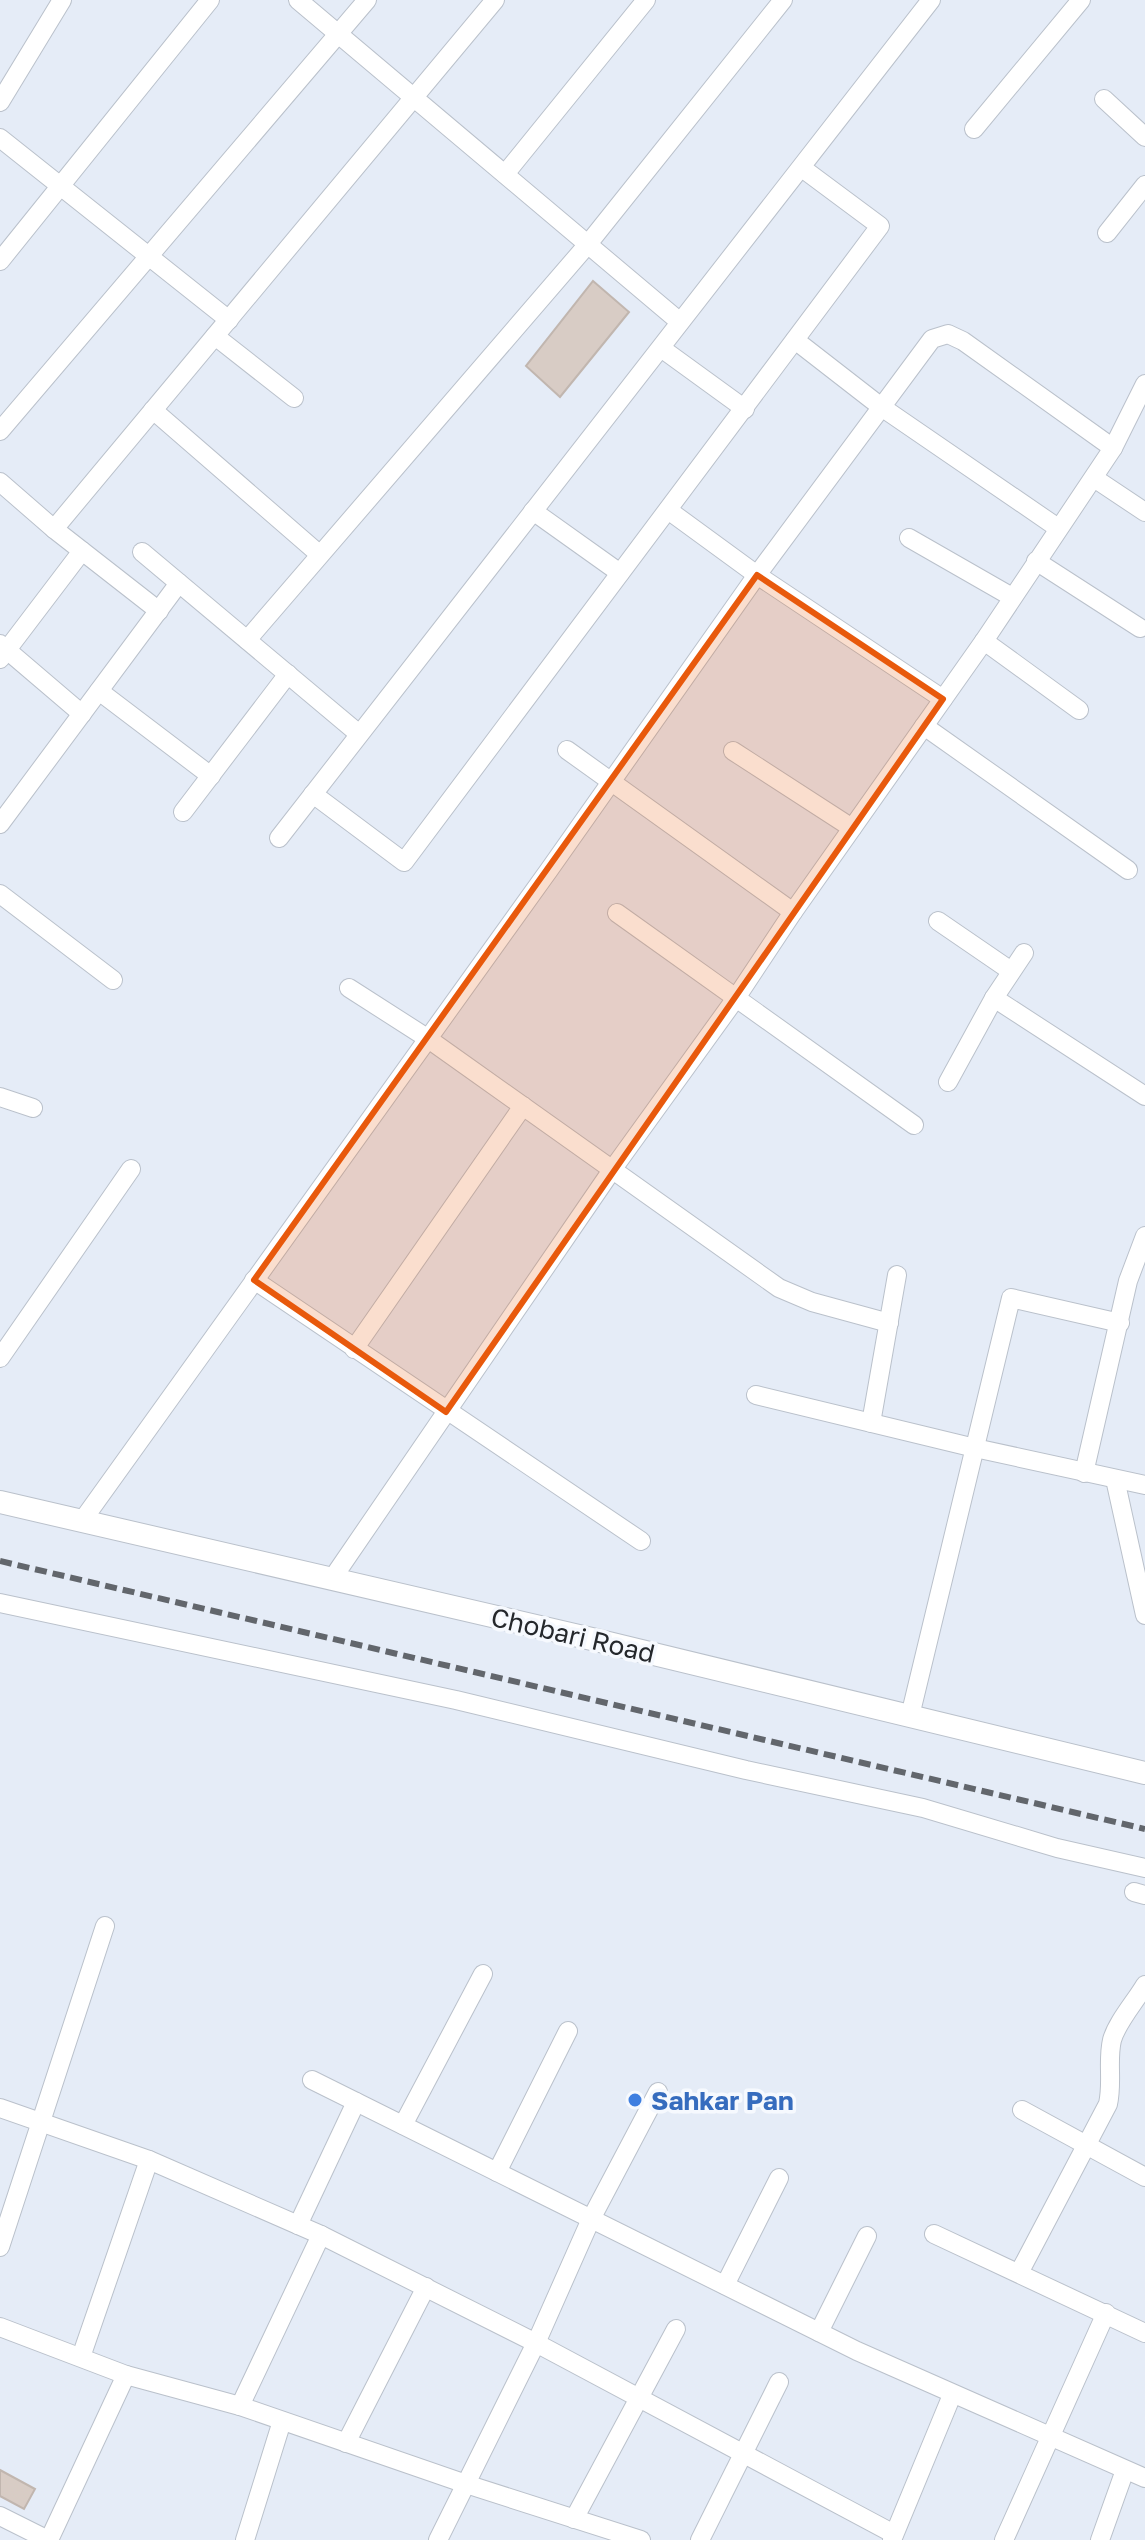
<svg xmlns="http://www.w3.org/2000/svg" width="1145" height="2540" viewBox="0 0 1145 2540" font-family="'Golos Text',sans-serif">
  <rect width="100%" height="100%" fill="#e5ecf7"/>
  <g fill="#d8ccc5" stroke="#c1b6af" stroke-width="2">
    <path d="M 593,281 L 629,312 L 560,397 L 526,366 Z"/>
    <path d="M 0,2470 L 35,2489 L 24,2509 L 0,2496 Z"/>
  </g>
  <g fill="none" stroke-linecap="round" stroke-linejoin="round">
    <defs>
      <g id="minor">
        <path d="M 298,0 L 680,322"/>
        <path d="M 1104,99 L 1145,137"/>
        <path d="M 0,102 L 62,0"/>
        <path d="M 974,129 L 1081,0"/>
        <path d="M 0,138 L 229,320"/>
        <path d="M 505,174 L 646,0"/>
        <path d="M 1107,233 L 1145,185"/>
        <path d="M 0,261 L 210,0"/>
        <path d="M 215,336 L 294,398"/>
        <path d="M 795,340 L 880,406 L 1058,528"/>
        <path d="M 661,348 L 745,409"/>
        <path d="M 153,410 L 319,554"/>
        <path d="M 0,431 L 367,0"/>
        <path d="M 1094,478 L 1145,512"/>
        <path d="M 0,482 L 54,529 L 159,611"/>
        <path d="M 668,510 L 757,575 L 943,699"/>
        <path d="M 533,511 L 620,573"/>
        <path d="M 54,529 L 495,0"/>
        <path d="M 909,538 L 1012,597"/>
        <path d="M 142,552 L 359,734"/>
        <path d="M 1036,561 L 1140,628"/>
        <path d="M 247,640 L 588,244 L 783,0"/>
        <path d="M 984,641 L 1079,710"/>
        <path d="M 0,644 L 82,714"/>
        <path d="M 0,659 L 82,551"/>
        <path d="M 99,691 L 211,776"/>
        <path d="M 924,726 L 1128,870"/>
        <path d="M 567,750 L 793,912"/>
        <path d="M 733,751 L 852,828"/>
        <path d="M 313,794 L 404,862 L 880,226 L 802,168"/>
        <path d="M 183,812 L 288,674"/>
        <path d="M 0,824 L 179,583"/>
        <path d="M 279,838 L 931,0"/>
        <path d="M 0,894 L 113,980"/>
        <path d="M 617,913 L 914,1125"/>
        <path d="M 938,921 L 1011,971"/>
        <path d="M 349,988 L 427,1038 L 779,1288 L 812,1302 L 889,1323"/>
        <path d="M 994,998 L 1145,1096"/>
        <path d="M 948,1082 L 994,998 L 1024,953"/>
        <path d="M 0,1097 L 33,1108"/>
        <path d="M 254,1280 L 641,1541"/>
        <path d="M 354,1349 L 523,1106"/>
        <path d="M 0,1358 L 131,1169"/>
        <path d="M 756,1395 L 975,1448 L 1145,1485"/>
        <path d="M 871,1423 L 897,1275"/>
        <path d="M 1084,1473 L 1128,1281 L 1145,1236"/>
        <path d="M 1115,1479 L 1145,1615"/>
        <path d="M 82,1521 L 549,870 L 757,575 L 932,339 L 948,334 L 963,341 L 1113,448"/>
        <path d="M 332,1579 L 612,1170 L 736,998 L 793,912 L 984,641 L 1113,448 L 1145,384"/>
        <path d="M 0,1603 L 456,1700 L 746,1770 L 923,1808 L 1057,1848 L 1145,1868"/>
        <path d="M 910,1716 L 1011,1298 L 1120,1323"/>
        <path d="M 1134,1892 L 1145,1895"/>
        <path d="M 312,2080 L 857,2351 L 1145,2478"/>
        <path d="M 0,2108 L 149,2160 L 321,2235 L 536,2343 L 894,2534"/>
        <path d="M 1022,2110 L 1145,2177"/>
        <path d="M 403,2125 L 483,1974"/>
        <path d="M 497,2172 L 568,2031"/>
        <path d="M 298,2225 L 356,2102"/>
        <path d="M 934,2234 L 1145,2333"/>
        <path d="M 0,2247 L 105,1926"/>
        <path d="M 1019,2273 L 1108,2104 C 1113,2082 1107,2061 1112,2040 C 1117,2022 1135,2002 1145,1985"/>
        <path d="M 725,2285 L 779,2178"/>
        <path d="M 0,2327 L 126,2375 L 240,2406 L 466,2484 L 641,2540"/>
        <path d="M 819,2332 L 867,2236"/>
        <path d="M 81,2357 L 149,2160"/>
        <path d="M 240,2406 L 321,2235"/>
        <path d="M 346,2443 L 426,2287"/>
        <path d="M 0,2516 L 48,2540"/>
        <path d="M 574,2519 L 676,2329"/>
        <path d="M 49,2540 L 126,2375"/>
        <path d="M 245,2540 L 282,2421"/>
        <path d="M 438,2540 L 536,2343 L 591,2219 L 658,2092"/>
        <path d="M 700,2540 L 779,2382"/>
        <path d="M 892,2540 L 952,2395"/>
        <path d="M 1004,2540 L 1106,2313"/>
        <path d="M 1100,2540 L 1125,2470"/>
      </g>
      <path id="tertiary" d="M 0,1502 L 596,1640 L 1145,1773"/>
    </defs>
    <use href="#minor" stroke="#bac1cb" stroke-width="20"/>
    <use href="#tertiary" stroke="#bac1cb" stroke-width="24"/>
    <use href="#minor" stroke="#fff" stroke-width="18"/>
    <use href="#tertiary" stroke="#fff" stroke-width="22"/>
    <path stroke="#62666c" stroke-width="6" stroke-dasharray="12 6" stroke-linecap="butt" d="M 0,1561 L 1145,1829"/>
  </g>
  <path fill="#e8590c" fill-opacity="0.2" stroke="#e8590c" stroke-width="6" stroke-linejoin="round" d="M 757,575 L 943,699 L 446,1412 L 254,1280 Z"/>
  <circle fill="#3f7fe0" stroke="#f6f9fe" stroke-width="3" cx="635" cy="2100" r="8"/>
  <g text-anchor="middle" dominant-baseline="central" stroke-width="7" stroke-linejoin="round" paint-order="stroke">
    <g font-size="26" fill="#25282c" stroke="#f6f9fe">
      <text transform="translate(573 1635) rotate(13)">Chobari Road</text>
    </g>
    <g font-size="26" font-weight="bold" fill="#366cbe" stroke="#f6f9fe" text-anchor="start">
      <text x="651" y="2100">Sahkar Pan</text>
    </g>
  </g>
</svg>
